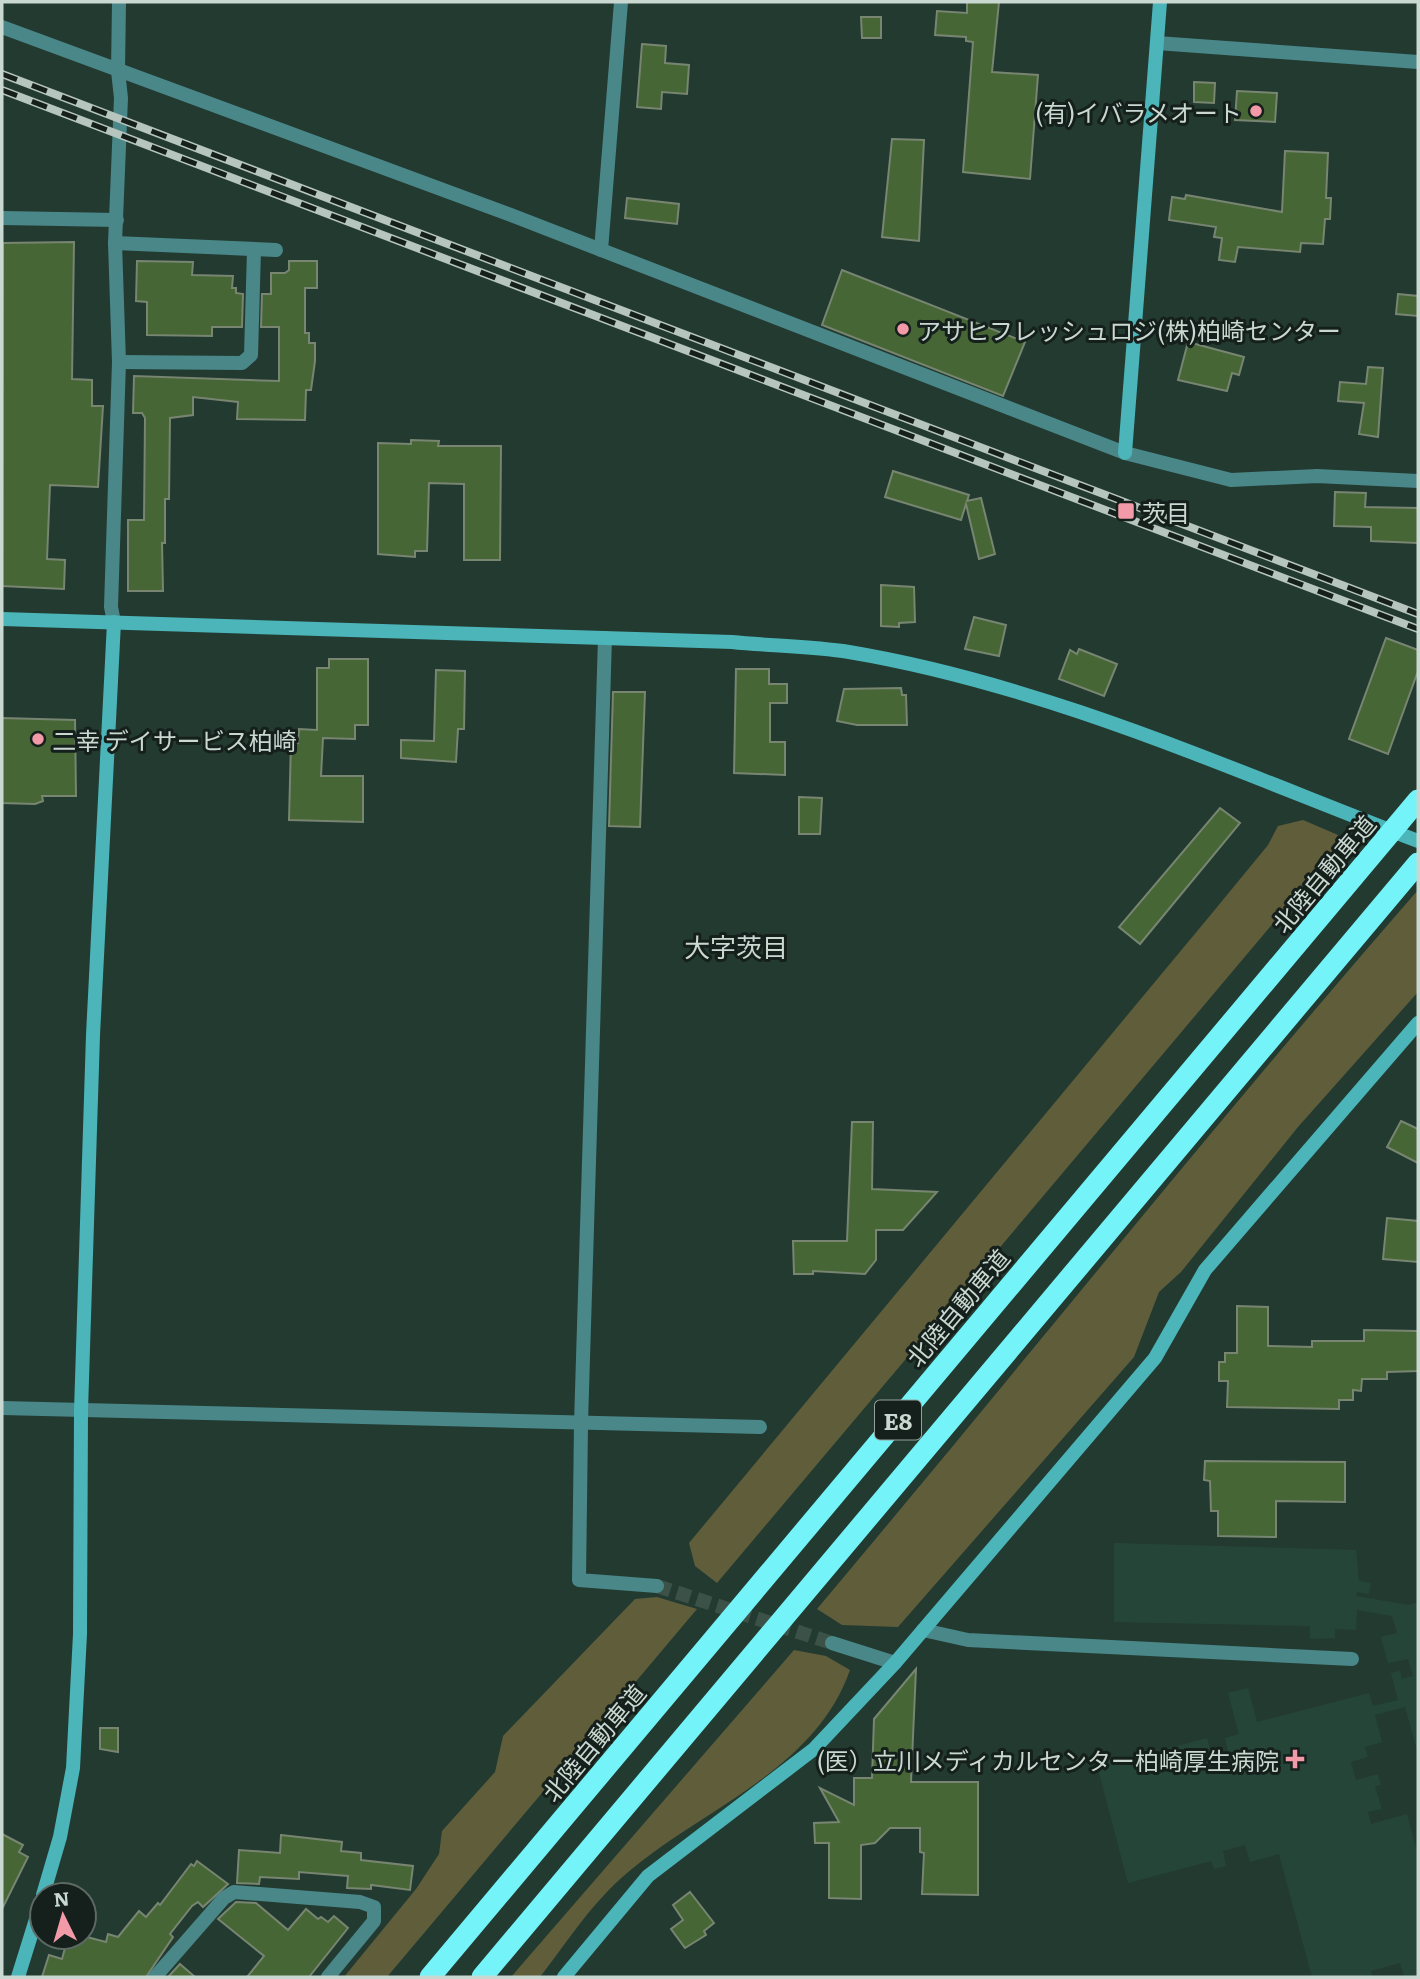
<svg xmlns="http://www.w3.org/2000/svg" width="1420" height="1979" viewBox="0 0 1420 1979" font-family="Literata,'Noto Sans JP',serif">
  <rect width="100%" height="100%" fill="#233a31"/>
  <path fill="#264539" d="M 1114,1543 L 1356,1550 L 1359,1581 L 1371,1583 L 1369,1594 L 1357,1592 L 1356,1596 L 1409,1605 L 1418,1602 L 1418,1754 L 1405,1707 L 1375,1715 L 1382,1742 L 1365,1747 L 1368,1757 L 1351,1762 L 1356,1780 L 1378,1774 L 1381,1785 L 1375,1786 L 1382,1809 L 1368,1812 L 1371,1824 L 1407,1814 L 1418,1856 L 1418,1977 L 1404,1977 L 1400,1963 L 1371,1971 L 1372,1977 L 1312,1977 L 1279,1854 L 1250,1862 L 1245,1845 L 1223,1851 L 1226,1866 L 1214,1869 L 1211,1861 L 1128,1883 L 1096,1761 L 1110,1758 L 1111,1764 L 1207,1738 L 1214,1764 L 1230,1760 L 1225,1738 L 1239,1734 L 1228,1693 L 1248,1688 L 1257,1722 L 1369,1693 L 1373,1706 L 1398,1700 L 1391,1673 L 1400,1671 L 1402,1679 L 1413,1676 L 1408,1659 L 1388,1663 L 1381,1637 L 1397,1633 L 1392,1616 L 1357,1610 L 1356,1630 L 1335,1629 L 1335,1638 L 1310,1639 L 1310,1626 L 1114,1622 Z"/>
  <g fill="#605d3b">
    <path d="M 1303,820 L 1345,838 L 717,1583 L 695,1566 L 689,1543 L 1213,912 L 1268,845 L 1278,826 Z"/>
    <path d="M 1418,890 L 1418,992 L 1298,1127 L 1181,1272 L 1159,1292 L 1134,1357 L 898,1627 L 842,1625 L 817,1609 C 1018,1370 1213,1125 1418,890 Z"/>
    <path d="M 657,1597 L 697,1609 L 387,1977 L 344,1977 L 416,1889 L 439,1854 L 442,1831 L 495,1772 L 503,1736 L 635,1599 Z"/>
    <path d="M 794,1650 L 826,1656 L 850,1670 C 811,1781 681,1814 606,1893 C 581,1919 561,1950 540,1977 L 511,1977 Z"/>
  </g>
  <g fill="#466636" stroke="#778571" stroke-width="2">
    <path d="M 967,2 L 999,2 L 992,72 L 1038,75 L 1030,179 L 963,172 L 973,42 L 966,41 L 966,37 L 935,35 L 937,11 L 967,13 Z"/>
    <path d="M 861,17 L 881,17 L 881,38 L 862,38 Z"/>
    <path d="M 642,44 L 666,46 L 665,63 L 689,65 L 687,94 L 662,92 L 661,109 L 637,107 Z"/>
    <path d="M 1194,82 L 1215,83 L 1214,103 L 1194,102 Z"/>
    <path d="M 1237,91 L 1277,93 L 1275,122 L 1235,120 Z"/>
    <path d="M 892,139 L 924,140 L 919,241 L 882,237 Z"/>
    <path d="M 1285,151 L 1328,153 L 1326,198 L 1331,198 L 1330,219 L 1325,219 L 1323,244 L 1301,243 L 1300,252 L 1238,247 L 1235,262 L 1219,260 L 1222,238 L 1214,237 L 1216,227 L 1169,220 L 1172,197 L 1185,199 L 1186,195 L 1282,212 Z"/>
    <path d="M 627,198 L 679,204 L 677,224 L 625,218 Z"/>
    <path d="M 74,242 L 72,379 L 92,380 L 92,406 L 103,406 L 98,487 L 50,485 L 47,559 L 65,560 L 64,589 L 2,586 L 3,243 Z"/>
    <path d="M 137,261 L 193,262 L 192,275 L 233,276 L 232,288 L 236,288 L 236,293 L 243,294 L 242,327 L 212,327 L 212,336 L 147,335 L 147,302 L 136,301 Z"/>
    <path d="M 289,261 L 317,261 L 317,288 L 305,288 L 305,333 L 309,333 L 309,343 L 315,343 L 315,361 L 311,390 L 306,390 L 305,420 L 237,419 L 238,402 L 193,397 L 193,415 L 170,418 L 169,499 L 165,499 L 165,543 L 162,543 L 163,591 L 128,591 L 128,520 L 144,520 L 145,418 L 142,413 L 133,413 L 134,376 L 279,381 L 279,327 L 261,327 L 262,294 L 271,294 L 271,273 L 285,273 L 289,270 Z"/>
    <path d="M 842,270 L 1025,342 L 1003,396 L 822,325 Z"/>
    <path d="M 1398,294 L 1418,296 L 1418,316 L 1396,314 Z"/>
    <path d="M 1188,342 L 1244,357 L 1239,375 L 1232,373 L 1227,391 L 1178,380 Z"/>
    <path d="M 1368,367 L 1383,368 L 1378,437 L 1359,434 L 1364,403 L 1338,401 L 1340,382 L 1366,384 Z"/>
    <path d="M 411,440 L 439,441 L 438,446 L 501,446 L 500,560 L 464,560 L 464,484 L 429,483 L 427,551 L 415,551 L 415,557 L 378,554 L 378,443 L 411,444 Z"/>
    <path d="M 893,471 L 969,495 L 967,501 L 981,498 L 995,554 L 979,559 L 966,504 L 961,520 L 885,497 Z"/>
    <path d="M 1335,492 L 1366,493 L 1365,507 L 1418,508 L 1418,543 L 1371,541 L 1371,527 L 1334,526 Z"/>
    <path d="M 881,585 L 914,587 L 915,622 L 899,623 L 899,627 L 881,626 Z"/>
    <path d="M 974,617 L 1006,625 L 999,656 L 965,649 Z"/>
    <path d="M 1386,638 L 1418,650 L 1418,671 L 1388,754 L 1349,739 Z"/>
    <path d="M 1079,649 L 1117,664 L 1104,696 L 1059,679 L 1070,650 L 1077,654 Z"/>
    <path d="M 329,659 L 368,659 L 368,725 L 355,725 L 355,739 L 323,738 L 321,776 L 363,776 L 363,822 L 289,820 L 291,742 L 298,743 L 299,729 L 317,730 L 317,668 L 329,668 Z"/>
    <path d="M 736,669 L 769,669 L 769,684 L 787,684 L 787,703 L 770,703 L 770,742 L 785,742 L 785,775 L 734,773 Z"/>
    <path d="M 436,670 L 465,671 L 464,729 L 458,729 L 456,762 L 401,758 L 401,740 L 434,741 Z"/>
    <path d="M 901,688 L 902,695 L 906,695 L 907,725 L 857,725 L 837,721 L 844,689 Z"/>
    <path d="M 613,692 L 645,692 L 640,827 L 609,826 Z"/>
    <path d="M 2,718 L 75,720 L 76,796 L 42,796 L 43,801 L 35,804 L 2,803 Z"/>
    <path d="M 799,797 L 822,798 L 820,834 L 799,834 Z"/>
    <path d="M 1220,808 L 1240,823 L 1140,944 L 1119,927 Z"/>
    <path d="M 1401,1121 L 1418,1129 L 1418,1163 L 1387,1147 Z"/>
    <path d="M 852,1122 L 873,1122 L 872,1189 L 937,1192 L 903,1230 L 876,1230 L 876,1260 L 865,1274 L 813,1271 L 813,1274 L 794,1274 L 793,1241 L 847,1241 Z"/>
    <path d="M 1387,1218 L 1418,1221 L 1418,1262 L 1383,1259 Z"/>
    <path d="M 1237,1306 L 1268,1307 L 1268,1346 L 1312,1347 L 1312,1341 L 1364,1341 L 1364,1330 L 1418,1331 L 1418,1371 L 1387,1372 L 1387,1379 L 1362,1379 L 1361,1391 L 1353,1390 L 1353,1400 L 1339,1400 L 1339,1409 L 1227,1407 L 1228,1381 L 1219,1381 L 1219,1362 L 1225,1362 L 1225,1353 L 1237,1353 Z"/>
    <path d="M 1205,1461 L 1345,1462 L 1345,1502 L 1276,1501 L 1276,1537 L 1218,1536 L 1218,1511 L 1211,1511 L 1210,1481 L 1204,1480 Z"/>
    <path d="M 916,1669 L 911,1782 L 978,1782 L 978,1895 L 922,1894 L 924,1853 L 920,1852 L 920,1828 L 890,1828 L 875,1843 L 861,1845 L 861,1899 L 829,1898 L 829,1843 L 815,1843 L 814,1823 L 839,1822 L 820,1788 L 854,1805 L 854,1778 L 872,1778 L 874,1719 Z"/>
    <path d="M 100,1728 L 118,1728 L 118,1752 L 100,1749 Z"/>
    <path d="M 2,1834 L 23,1845 L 19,1852 L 28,1857 L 2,1909 Z"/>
    <path d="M 281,1835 L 342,1842 L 341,1851 L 361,1853 L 361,1860 L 413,1866 L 410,1890 L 371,1885 L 371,1889 L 347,1888 L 348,1876 L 299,1872 L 299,1879 L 260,1877 L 259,1884 L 237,1883 L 239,1850 L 280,1853 Z"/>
    <path d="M 197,1861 L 228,1884 L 203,1907 L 198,1902 L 192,1906 L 170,1934 L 173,1937 L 146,1977 L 42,1977 L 49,1955 L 62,1959 L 68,1937 L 87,1937 L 106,1942 L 108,1934 L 118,1937 L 139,1911 L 146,1917 L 158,1903 L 160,1905 L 191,1864 L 194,1866 Z"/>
    <path d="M 690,1892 L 714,1923 L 704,1931 L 706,1935 L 685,1948 L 671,1929 L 683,1920 L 673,1905 Z"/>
    <path d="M 236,1902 L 256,1903 L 288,1930 L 306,1909 L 318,1919 L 321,1917 L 328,1922 L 334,1916 L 348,1928 L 309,1977 L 247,1977 L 264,1956 L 218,1919 Z"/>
    <path d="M 180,1964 L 195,1977 L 168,1977 Z"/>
  </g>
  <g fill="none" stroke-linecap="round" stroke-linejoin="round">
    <path stroke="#3c5249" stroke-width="14" stroke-dasharray="14 7" stroke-linecap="butt" d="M 657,1586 L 832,1643"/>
    <g stroke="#4a8789" stroke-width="14">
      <path d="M 2,27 L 511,215 L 1125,453 L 1231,480 L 1317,476 L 1418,481"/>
      <path d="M 1157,43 L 1418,62"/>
      <path d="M 2,218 L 117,220"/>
      <path d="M 115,243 L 276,250"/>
      <path d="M 601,250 L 621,2"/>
      <path d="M 119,362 L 242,363 L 251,355 L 254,250"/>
      <path d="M 114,622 L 111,607 L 119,362 L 115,243 L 121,98 L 118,71 L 119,2"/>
      <path d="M 605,638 L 581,1424 L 579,1580 L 657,1586"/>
      <path d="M 2,1408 L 760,1427"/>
      <path d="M 923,1630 L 968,1640 L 1352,1659"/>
      <path d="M 832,1643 L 895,1663"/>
      <path d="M 155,1977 L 224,1898 L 234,1892 L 360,1902 L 374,1907 L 374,1921 L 328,1977"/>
    </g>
    <g stroke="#4bb5b9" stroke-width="14">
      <path d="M 1125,453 L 1160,2"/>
      <path d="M 2,619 L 732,642 C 770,646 810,646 849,652 C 1046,685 1232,770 1418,841"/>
      <path d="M 43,1895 L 60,1837 L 73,1768 L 80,1634 L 81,1411 L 93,1035 L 114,622"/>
      <path d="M 18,1977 L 42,1900"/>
      <path d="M 564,1977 L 648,1876 L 814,1749 L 895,1663 L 1155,1358 L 1205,1270 L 1418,1023"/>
    </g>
    <g stroke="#74f4f9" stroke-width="21">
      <path d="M 430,1977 L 1418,800"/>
      <path d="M 482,1977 L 1418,863"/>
    </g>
    <defs>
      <g id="rail">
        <path d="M 2,74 L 1418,614"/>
        <path d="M 2,90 L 1418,629"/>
      </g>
    </defs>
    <use href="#rail" stroke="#b6c5be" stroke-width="8"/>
    <use href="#rail" stroke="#151f1b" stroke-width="5" stroke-dasharray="16" stroke-linecap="butt"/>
  </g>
  <g fill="#f39aa9" stroke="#151f1b" stroke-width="2.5">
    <circle cx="1256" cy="111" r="7"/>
    <circle cx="903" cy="329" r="7"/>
    <rect x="1117" y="502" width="18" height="18" rx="3.5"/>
    <circle cx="38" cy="739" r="7"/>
    <path d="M1291.5 1748.5h7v7h7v7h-7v7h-7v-7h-7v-7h7z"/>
  </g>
  <g text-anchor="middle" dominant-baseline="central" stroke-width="6" stroke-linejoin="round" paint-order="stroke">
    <rect fill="#151f1b" stroke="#94a09b" stroke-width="2" x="875" y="1400.5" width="46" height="39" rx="5"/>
    <g font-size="23" font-weight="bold" fill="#cad8d2">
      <text x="898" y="1420">E8</text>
    </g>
    <g font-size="24" fill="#cad8d2" stroke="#151f1b" text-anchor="start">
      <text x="1242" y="111" text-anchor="end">(有)イバラメオート</text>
      <text x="917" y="329">アサヒフレッシュロジ(株)柏崎センター</text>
      <text x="1142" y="511">茨目</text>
      <text x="52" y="739">二幸 デイサービス柏崎</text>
      <text x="1279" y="1759" text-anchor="end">(医）立川メディカルセンター柏崎厚生病院</text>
    </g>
    <g font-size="24" fill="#cad8d2" stroke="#151f1b">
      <text transform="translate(1323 873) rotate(-50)">北陸自動車道</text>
      <text transform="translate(957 1307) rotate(-50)">北陸自動車道</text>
      <text transform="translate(593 1742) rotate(-50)">北陸自動車道</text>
    </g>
    <g font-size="26" fill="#cad8d2" stroke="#151f1b">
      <text x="736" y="945">大字茨目</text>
    </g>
  </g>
  <rect width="1420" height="1979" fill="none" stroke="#cad8d2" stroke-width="7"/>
  <g transform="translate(63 1916) rotate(355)"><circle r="33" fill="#151f1b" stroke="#5d6964" stroke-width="2"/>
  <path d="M0-5L12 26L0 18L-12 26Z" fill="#f39aa9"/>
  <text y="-10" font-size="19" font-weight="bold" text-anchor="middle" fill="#cad8d2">N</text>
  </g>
</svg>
